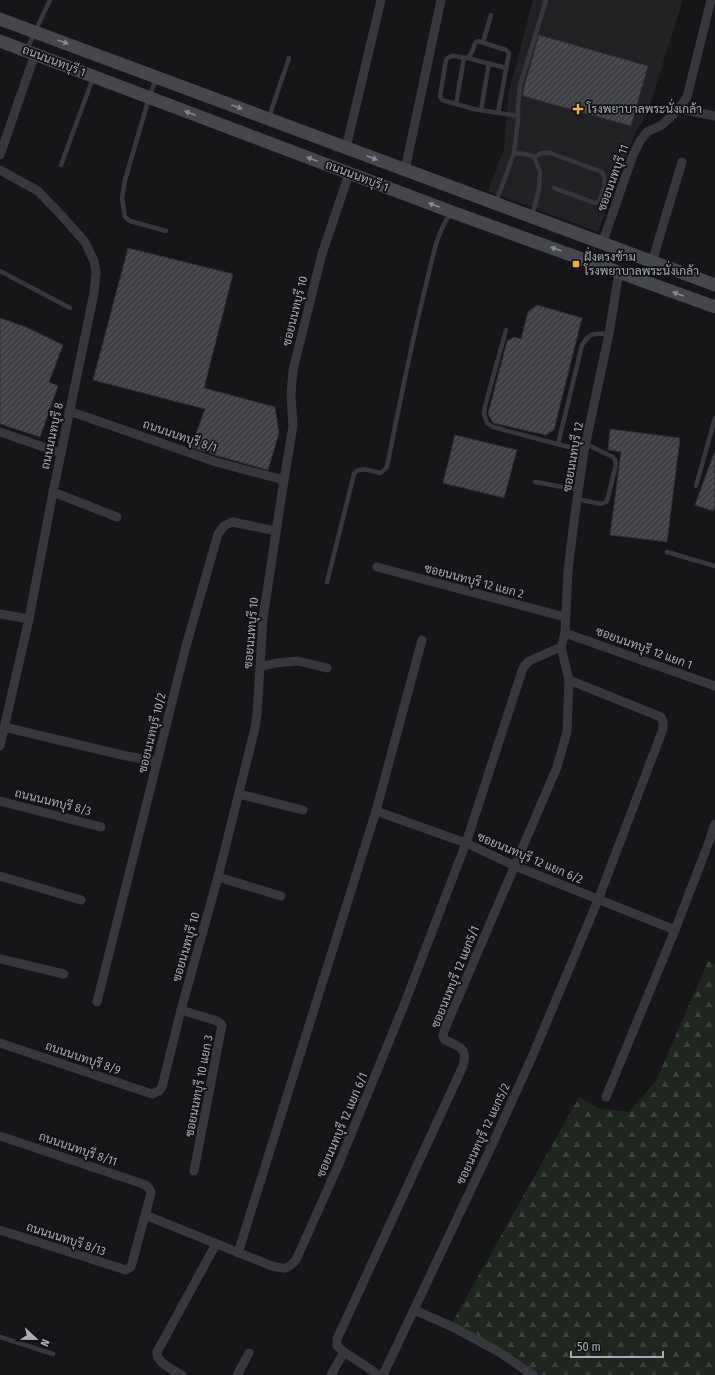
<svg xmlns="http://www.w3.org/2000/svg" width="715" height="1375" viewBox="0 0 715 1375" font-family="'Fira Sans Condensed',Sarabun,sans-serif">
  <defs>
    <pattern id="forest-firs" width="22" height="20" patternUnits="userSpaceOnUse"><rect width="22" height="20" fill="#1e261f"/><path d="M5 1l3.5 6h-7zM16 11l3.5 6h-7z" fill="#3c433d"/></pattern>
    <pattern id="building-hatch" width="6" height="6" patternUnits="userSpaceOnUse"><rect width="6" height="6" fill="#404145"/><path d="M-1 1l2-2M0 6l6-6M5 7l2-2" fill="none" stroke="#595a5e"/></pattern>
  </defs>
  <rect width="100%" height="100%" fill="#161618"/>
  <path fill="#222225" d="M 533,0 L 683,0 L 646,117 L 636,131 L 598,232 L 488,191 L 504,149 L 508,95 Z"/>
  <path fill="url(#forest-firs)" d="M 708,961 L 715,964 L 715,1375 L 533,1375 L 452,1323 L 579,1097 L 600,1109 L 629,1112 L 656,1081 Z"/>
  <g fill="url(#building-hatch)" stroke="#303034">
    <path d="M 539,35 L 648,66 L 631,126 L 523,96 L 524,87 Z"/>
    <path d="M 128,248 L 233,274 L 204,388 L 275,407 L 279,433 L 268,470 L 218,456 L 191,447 L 205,409 L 93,380 Z"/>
    <path d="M 537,305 L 582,318 L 554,430 L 546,435 L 493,423 L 488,414 L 507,341 L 514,337 L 521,339 L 528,312 Z"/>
    <path d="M 0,318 L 26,327 L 63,345 L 49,382 L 58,386 L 40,437 L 0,424 Z"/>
    <path d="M 610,429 L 680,438 L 667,542 L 610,535 L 621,452 L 608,450 Z"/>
    <path d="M 455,435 L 517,450 L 504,498 L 443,483 Z"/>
    <path d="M 714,453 L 715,454 L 715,506 L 713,511 L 695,505 Z"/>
  </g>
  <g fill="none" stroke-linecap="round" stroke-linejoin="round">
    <g stroke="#37383d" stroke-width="4.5">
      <path d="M 483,42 L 491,15"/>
      <path d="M 27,49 L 50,0"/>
      <path d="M 467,58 L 506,68"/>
      <path d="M 156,79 L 149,98 L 125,180 L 122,198 L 125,217 L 130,221 L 166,231"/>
      <path d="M 456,104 L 464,58"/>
      <path d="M 481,110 L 489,63"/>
      <path d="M 498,113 L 509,53 L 506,50 L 478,41 L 475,43 C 474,46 473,52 470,55 C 465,63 454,50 446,60 L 440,96 L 442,100 L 474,109 L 518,116"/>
      <path d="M 269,117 L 289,58"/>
      <path d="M 514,153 L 525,154 L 534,157 L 540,172 L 539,189 L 532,216"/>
      <path d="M 534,157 L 542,153 L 550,153 L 602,172 C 608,182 602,192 599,202 L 595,203 L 554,188"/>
      <path d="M 61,165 L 93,78"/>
      <path d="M 496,202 L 514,153 L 518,120 L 518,105 L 520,86 L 546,0"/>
      <path d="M 0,271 L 70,308"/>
      <path d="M 506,330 L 485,406 L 484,414 L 487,423 L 493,427 L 584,451"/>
      <path d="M 558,444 L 582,345 C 591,331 594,334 609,334"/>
      <path d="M 535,482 L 579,490"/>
      <path d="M 696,486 L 715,418"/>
      <path d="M 577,499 L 601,504 L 606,502 L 608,498 L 616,464 L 615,460 L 613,457 L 586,444"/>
      <path d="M 667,552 L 715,566"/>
      <path d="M 327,582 L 354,474 C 359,466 372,471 380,473 L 383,471 L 387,467 C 399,406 411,345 426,285 C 432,261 436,234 450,214"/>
      <path d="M 0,1337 L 53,1354"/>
    </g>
    <g stroke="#37383d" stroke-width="9">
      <path d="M 679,109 L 715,116"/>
      <path d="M 346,148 L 381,0"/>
      <path d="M 0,155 L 35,54"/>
      <path d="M 0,170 L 38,191 L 61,215 L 85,242 L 94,261 L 96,273 L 94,293 L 53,492 L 29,619 L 0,746"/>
      <path d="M 405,170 L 441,0"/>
      <path d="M 602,244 L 633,155 L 640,141 L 647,132 L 662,125 L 679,109 L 687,97 L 711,0"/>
      <path d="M 652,262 L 682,162"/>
      <path d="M 69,411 L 216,462 L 284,480"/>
      <path d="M 0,432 L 61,453"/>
      <path d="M 53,492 L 117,517"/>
      <path d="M 377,567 L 565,617"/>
      <path d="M 0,614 L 29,619"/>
      <path d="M 565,633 L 715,686"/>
      <path d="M 260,667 L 276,663 L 298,661 L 327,668"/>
      <path d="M 4,727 L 122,755 L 157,762"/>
      <path d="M 239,794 L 303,810"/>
      <path d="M 0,801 L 101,827"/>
      <path d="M 376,811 L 466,843 L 515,866 L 675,930"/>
      <path d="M 0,876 L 81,900"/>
      <path d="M 218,877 L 281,896"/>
      <path d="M 0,959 L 64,974"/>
      <path d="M 97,1002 L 186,646 L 218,534 L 224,526 L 232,522 L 276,531"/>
      <path d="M 181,1010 L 217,1021 L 222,1025 L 194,1171"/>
      <path d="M 0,1043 L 152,1094 L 159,1091 L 162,1087 L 181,1010 L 218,877 L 255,728 L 257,714 L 263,618 L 284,480 L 293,426 L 291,394 L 293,370 L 322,254 L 349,174"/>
      <path d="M 606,1097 L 675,930 L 709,842 L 715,824"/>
      <path d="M 0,1136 L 143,1184 C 148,1186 150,1188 151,1193 L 131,1267 L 126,1270 L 0,1230"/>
      <path d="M 145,1215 L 272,1266 C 285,1269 287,1270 296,1260 L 338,1166 L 404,1005 L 466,843 L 521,674 L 524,666 L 529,661 L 561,647"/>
      <path d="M 238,1253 L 376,811 L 422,640"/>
      <path d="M 414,1310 L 453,1327 L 499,1352 L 533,1375"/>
      <path d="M 182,1375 C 174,1370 156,1363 157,1352 L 216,1244"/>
      <path d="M 237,1375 L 249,1353"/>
      <path d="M 331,1375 L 344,1352"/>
      <path d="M 379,1375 L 344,1352 L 337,1346 L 337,1339 L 463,1066 C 468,1048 460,1047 445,1040 L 443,1036 L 444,1031 L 557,767 L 567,732 L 569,680 L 561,647 L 565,633 L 568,571 L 574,521 L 584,451 L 609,334 L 619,272"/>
      <path d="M 383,1375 L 492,1145 L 532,1057 L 598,900 L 663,729 L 663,722 L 661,717 L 569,680"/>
    </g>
    <g stroke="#45474d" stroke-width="13">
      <path d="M 0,19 L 715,285"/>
      <path d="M 0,41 L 452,212 L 715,307"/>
    </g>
  </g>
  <defs><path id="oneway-solid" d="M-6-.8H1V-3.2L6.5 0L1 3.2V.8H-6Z"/></defs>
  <g fill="#858993">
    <use href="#oneway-solid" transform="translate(63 42) rotate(20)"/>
    <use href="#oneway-solid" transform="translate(237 107) rotate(20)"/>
    <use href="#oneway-solid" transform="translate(190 113) rotate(-159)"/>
    <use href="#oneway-solid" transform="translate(372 158) rotate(21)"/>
    <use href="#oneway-solid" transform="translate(312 159) rotate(-159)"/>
    <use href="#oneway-solid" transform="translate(434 205) rotate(-160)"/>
    <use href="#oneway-solid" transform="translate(556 249) rotate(-160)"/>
    <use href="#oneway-solid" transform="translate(678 294) rotate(-160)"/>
  </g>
  <g fill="#f2b134" stroke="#111113" stroke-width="1.5">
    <path d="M576 103h4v4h4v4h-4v4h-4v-4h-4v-4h4z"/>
    <rect x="572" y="260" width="8" height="8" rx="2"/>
  </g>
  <g text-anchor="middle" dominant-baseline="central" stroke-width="3.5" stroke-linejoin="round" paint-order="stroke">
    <g font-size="12" fill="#a8adb8" stroke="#111113">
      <text transform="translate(54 61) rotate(21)">ถนนนนทบุรี 1</text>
      <text transform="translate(357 176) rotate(21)">ถนนนนทบุรี 1</text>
      <text transform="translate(613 178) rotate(-70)">ซอยนนทบุรี 11</text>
      <text transform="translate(295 311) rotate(-76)">ซอยนนทบุรี 10</text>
      <text transform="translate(52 436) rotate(-78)">ถนนนนทบุรี 8</text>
      <text transform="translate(180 436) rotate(19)">ถนนนนทบุรี 8/1</text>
      <text transform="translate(573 457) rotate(-80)">ซอยนนทบุรี 12</text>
      <text transform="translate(474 581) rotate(15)">ซอยนนทบุรี 12 แยก 2</text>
      <text transform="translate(251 633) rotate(-85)">ซอยนนทบุรี 10</text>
      <text transform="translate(644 648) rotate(20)">ซอยนนทบุรี 12 แยก 1</text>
      <text transform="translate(152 733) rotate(-76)">ซอยนนทบุรี 10/2</text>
      <text transform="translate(53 802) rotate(14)">ถนนนนทบุรี 8/3</text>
      <text transform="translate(530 858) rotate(23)">ซอยนนทบุรี 12 แยก 6/2</text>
      <text transform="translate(186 947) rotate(-74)">ซอยนนทบุรี 10</text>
      <text transform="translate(455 977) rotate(-68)">ซอยนนทบุรี 12 แยก5/1</text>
      <text transform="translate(83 1058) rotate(19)">ถนนนนทบุรี 8/9</text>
      <text transform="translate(199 1086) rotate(-79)">ซอยนนทบุรี 10 แยก 3</text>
      <text transform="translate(342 1125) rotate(-67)">ซอยนนทบุรี 12 แยก 6/1</text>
      <text transform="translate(483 1134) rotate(-65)">ซอยนนทบุรี 12 แยก5/2</text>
      <text transform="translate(78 1149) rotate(19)">ถนนนนทบุรี 8/11</text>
      <text transform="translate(66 1239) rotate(18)">ถนนนนทบุรี 8/13</text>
    </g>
    <g font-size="12" fill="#a8adb8" stroke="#111113" text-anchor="start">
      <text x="587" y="109">โรงพยาบาลพระนั่งเกล้า</text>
      <text x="584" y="257">ฝั่งตรงข้าม<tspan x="584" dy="14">โรงพยาบาลพระนั่งเกล้า</tspan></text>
    </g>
  </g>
  <g transform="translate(36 1339) rotate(112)" stroke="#111113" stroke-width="3" paint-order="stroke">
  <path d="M0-3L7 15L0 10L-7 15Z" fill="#a8adb8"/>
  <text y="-6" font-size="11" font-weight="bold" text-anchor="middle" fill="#a8adb8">N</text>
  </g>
  <path d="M571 1351v6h92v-6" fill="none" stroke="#a8adb8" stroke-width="2"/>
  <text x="577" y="1351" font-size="12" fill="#a8adb8" stroke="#111113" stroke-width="3" paint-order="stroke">50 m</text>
</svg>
